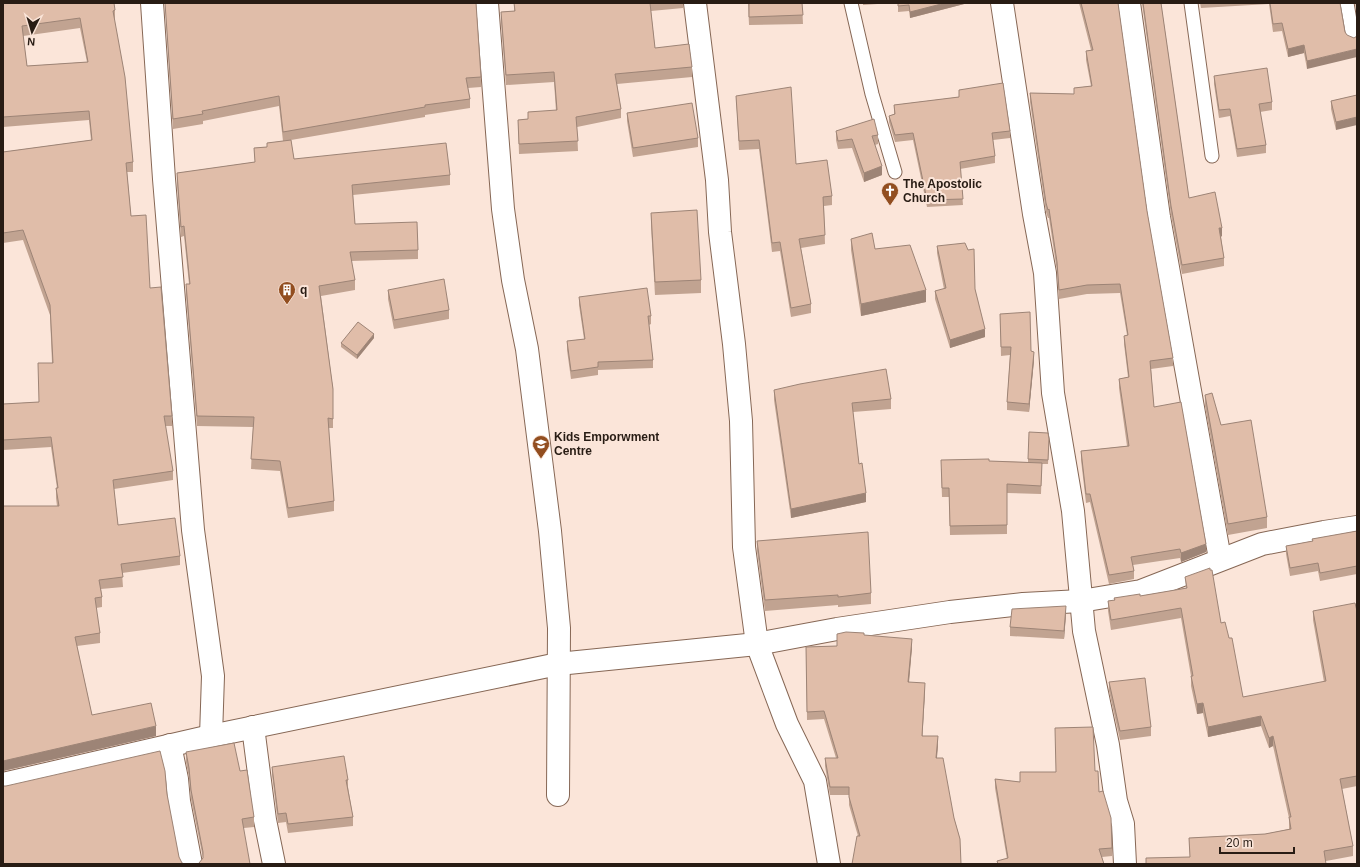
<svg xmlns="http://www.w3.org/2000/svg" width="1360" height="867" viewBox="0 0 1360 867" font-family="Helvetica,sans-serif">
  <rect width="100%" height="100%" fill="#fbe5d9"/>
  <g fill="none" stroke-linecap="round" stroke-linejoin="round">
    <defs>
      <g id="lane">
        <path d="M 851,3 L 872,94 L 895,172"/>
        <path d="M 1191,3 L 1212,156"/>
        <path d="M 1347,3 L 1353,38"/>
      </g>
      <g id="street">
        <path d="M 152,3 L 164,179 L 193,530 L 213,676 L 211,736"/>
        <path d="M 487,3 L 503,209 L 513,280 L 527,349 L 550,531 L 559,628 L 558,795"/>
        <path d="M 695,3 L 717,180 L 720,232 L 734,344 L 741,421 L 744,547 L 757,644 L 787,724 L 815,781 L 829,864"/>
        <path d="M 1002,3 L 1034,214 L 1045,273 L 1053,393 L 1073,511 L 1084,631 L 1108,745 L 1116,801 L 1123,824 L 1125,864"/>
        <path d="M 1129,3 L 1159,217 L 1220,559"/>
        <path d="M 253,727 L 265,820 L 274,864"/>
        <path d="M 170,745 L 177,779 L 179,801 L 191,864"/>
        <path d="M 3,784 L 211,736 L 558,664 L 757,644 L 837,629 L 950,612 L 1023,604 L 1081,601 L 1141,591 L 1262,544 L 1324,532 L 1357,527"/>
      </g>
    </defs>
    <use href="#lane" stroke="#866755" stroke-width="15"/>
    <use href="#street" stroke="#866755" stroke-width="24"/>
    <use href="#lane" stroke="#fff" stroke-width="13"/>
    <use href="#street" stroke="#fff" stroke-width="22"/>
  </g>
  <g fill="#c1a391" fill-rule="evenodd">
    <path d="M 3,3 L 115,10 L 115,20 L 114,20 L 133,162 L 133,172 L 127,172 L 131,216 L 150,288 L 172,416 L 172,426 L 165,426 L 173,471 L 173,480 L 114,489 L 118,525 L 180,556 L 180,565 L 122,573 L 123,587 L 101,589 L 102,597 L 102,607 L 96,608 L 100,633 L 100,643 L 77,646 L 92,715 L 156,736 L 3,771 L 57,506 L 56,498 L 56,488 L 57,488 L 51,447 L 3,450 L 3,404 L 39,402 L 52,363 L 50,315 L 23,240 L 3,243 L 3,152 L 91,140 L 89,120 L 3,127 ZM 80,28 L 87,62 L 27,66 L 23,36 Z"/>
    <path d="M 165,3 L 476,3 L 481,77 L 481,87 L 468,88 L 470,99 L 470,108 L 425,115 L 425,117 L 291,140 L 294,159 L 450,175 L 450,185 L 353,195 L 355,224 L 418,250 L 418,259 L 351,261 L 355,280 L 355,290 L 321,296 L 333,389 L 333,428 L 328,428 L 334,501 L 334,511 L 288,518 L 280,471 L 251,469 L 253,427 L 197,426 L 186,294 L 186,284 L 189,284 L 184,236 L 181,237 L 177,183 L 177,173 L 255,162 L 254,148 L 267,147 L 267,143 L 283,141 L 279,106 L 203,121 L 203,124 L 173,129 Z"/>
    <path d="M 514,3 L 683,3 L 683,8 L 651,11 L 655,48 L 692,67 L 692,77 L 617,84 L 621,109 L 621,118 L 577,127 L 578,151 L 519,154 L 518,120 L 528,119 L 528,112 L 556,111 L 554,82 L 506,85 L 501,22 L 501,12 L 514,11 Z"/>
    <path d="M 748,3 L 802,3 L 803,24 L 749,25 Z"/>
    <path d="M 863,3 L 892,3 L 863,5 Z"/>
    <path d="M 898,3 L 968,3 L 910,18 L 909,11 L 898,12 Z"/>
    <path d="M 1079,3 L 1118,3 L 1147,211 L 1173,358 L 1173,366 L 1151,369 L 1154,407 L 1206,552 L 1181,562 L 1180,558 L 1133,565 L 1134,571 L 1134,579 L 1109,584 L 1090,502 L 1086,503 L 1081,460 L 1081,451 L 1127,446 L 1119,388 L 1119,379 L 1128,377 L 1124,344 L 1124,336 L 1127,335 L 1120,293 L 1087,294 L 1059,299 L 1057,271 L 1049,218 L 1048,218 L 1046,212 L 1030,102 L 1030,93 L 1074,94 L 1074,88 L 1091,86 L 1086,60 L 1086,51 L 1091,50 Z"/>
    <path d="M 1142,3 L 1161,3 L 1189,198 L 1222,236 L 1221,237 L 1224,258 L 1224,266 L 1182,274 L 1171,215 Z"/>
    <path d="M 1200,3 L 1340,3 L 1307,69 L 1304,53 L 1288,57 L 1282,31 L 1273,32 L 1269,4 L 1201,8 Z"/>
    <path d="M 1355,3 L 1357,3 L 1357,14 Z"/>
    <path d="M 1214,76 L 1272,102 L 1272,110 L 1260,112 L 1266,145 L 1266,153 L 1237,157 L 1230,116 L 1219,118 L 1214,84 Z"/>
    <path d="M 959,90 L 1010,131 L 1010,138 L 993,140 L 995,156 L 995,163 L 960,169 L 963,205 L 927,207 L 913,140 L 895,142 L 889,122 L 889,116 L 894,114 L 894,105 L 959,97 Z"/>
    <path d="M 1357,95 L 1336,130 L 1331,109 L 1331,101 Z"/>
    <path d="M 736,96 L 796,164 L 832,196 L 832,205 L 824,206 L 825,244 L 801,248 L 811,304 L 811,313 L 791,317 L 780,251 L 772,252 L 759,149 L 739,150 Z"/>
    <path d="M 627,113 L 698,138 L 698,147 L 633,157 L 627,121 Z"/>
    <path d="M 836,131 L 878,135 L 878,144 L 875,145 L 882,175 L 864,182 L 852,148 L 838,149 L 836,140 Z"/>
    <path d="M 651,213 L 701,280 L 701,293 L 655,295 L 651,226 Z"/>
    <path d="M 851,239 L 875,249 L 926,302 L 861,316 L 851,250 Z"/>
    <path d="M 937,246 L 975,289 L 985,337 L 950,348 L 935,299 L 935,291 L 944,289 L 937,253 Z"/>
    <path d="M 388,290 L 449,310 L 449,319 L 394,329 L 388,299 Z"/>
    <path d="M 579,297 L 651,316 L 651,324 L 649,325 L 653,360 L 653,368 L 598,370 L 598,375 L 571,379 L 567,350 L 567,341 L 584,339 L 579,305 Z"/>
    <path d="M 1000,314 L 1031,351 L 1034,360 L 1029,412 L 1007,410 L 1007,402 L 1010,355 L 1001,356 Z"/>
    <path d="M 374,338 L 357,359 L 341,347 L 341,343 Z"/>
    <path d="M 774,390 L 891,399 L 891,409 L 853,412 L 859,464 L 866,502 L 791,518 L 774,400 Z"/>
    <path d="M 1205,395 L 1267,517 L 1267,528 L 1228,535 L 1205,406 Z"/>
    <path d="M 1049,439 L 1048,464 L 1042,464 L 1041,494 L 1007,493 L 1007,534 L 950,535 L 949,497 L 942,497 L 941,469 L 989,461 L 1028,462 L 1028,459 Z"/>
    <path d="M 1357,531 L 1357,574 L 1320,581 L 1318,571 L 1290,576 L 1286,554 L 1286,546 L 1312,541 L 1312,539 Z"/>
    <path d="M 757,541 L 871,593 L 871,604 L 838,607 L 838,605 L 765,611 L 757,551 Z"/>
    <path d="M 1185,577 L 1221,623 L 1229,638 L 1243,697 L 1324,682 L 1313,620 L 1313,611 L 1357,611 L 1357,786 L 1342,789 L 1353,846 L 1353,856 L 1326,861 L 1190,857 L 1189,838 L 1265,834 L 1289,829 L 1289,818 L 1273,746 L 1269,748 L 1261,726 L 1208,737 L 1203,713 L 1197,714 L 1191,686 L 1191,676 L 1181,618 L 1111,630 L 1108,611 L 1108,601 L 1114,600 L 1114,598 L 1140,596 L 1186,588 Z"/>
    <path d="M 1066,614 L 1064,639 L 1010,636 L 1010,627 Z"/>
    <path d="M 864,635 L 912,647 L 909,683 L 925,691 L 922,736 L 938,744 L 937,758 L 960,839 L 858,836 L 849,805 L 849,795 L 830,795 L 825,766 L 825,758 L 836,758 L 824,719 L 807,720 L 806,647 L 837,646 Z"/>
    <path d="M 1109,682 L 1151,727 L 1151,736 L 1120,740 L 1109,691 Z"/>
    <path d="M 186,752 L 240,771 L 254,817 L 254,827 L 244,828 L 199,863 L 203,858 L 191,799 L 189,778 L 186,762 Z"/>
    <path d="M 272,767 L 348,780 L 348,787 L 353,817 L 353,826 L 288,833 L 286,822 L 278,823 L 272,775 Z"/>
    <path d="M 1095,771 L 1099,792 L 1112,848 L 1112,856 L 1102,857 L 1104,864 L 997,864 L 997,861 L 1007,859 L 995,788 L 995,779 L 1020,782 Z"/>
  </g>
  <g fill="#9d8476">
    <path d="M 945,3 L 968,3 L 910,18 L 910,12 Z"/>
    <path d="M 1304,45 L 1304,53 L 1288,57 L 1288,49 Z"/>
    <path d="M 1357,49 L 1357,57 L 1307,69 L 1307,61 Z"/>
    <path d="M 1357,117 L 1357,125 L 1336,130 L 1336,122 Z"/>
    <path d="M 882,166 L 882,175 L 864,182 L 864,173 Z"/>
    <path d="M 1219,228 L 1222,228 L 1222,236 L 1219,237 Z"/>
    <path d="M 926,290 L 926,302 L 861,316 L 861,304 Z"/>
    <path d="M 985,329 L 985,337 L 950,348 L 950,340 Z"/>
    <path d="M 374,334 L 374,338 L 357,359 L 357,355 Z"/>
    <path d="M 1034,352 L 1034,360 L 1029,412 L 1029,404 Z"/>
    <path d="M 866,493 L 866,502 L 791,518 L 791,509 Z"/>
    <path d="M 1206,544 L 1206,552 L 1181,562 L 1181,553 Z"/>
    <path d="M 1066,606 L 1066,614 L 1064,639 L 1064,631 Z"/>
    <path d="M 912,639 L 912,647 L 908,691 L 908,682 Z"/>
    <path d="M 925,683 L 925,691 L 922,744 L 922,736 Z"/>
    <path d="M 1203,703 L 1203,713 L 1197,714 L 1197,704 Z"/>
    <path d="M 1261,716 L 1261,726 L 1208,737 L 1208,727 Z"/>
    <path d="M 156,726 L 156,736 L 3,771 L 3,761 Z"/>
    <path d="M 938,736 L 938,744 L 936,767 L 936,758 Z"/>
    <path d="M 1273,736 L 1273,746 L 1269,748 L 1269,738 Z"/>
  </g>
  <g fill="#e0bda9" stroke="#9d8476" fill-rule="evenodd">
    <path d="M 3,3 L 114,3 L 115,10 L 113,11 L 125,77 L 133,162 L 126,163 L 131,216 L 146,215 L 150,288 L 161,287 L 172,416 L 164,416 L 173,471 L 113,480 L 118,525 L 175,518 L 180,556 L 121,564 L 123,577 L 99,580 L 102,597 L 95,598 L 100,633 L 75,637 L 92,715 L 151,703 L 156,726 L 3,761 L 3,506 L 59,506 L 56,488 L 58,488 L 51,437 L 3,440 L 3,404 L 39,402 L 38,363 L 53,363 L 50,305 L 23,230 L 3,233 L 3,152 L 92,140 L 89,111 L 3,117 ZM 80,18 L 88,62 L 27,66 L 22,26 Z"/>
    <path d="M 165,3 L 476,3 L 481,77 L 466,78 L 470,99 L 425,105 L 425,107 L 283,132 L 279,96 L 202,111 L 203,114 L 173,119 Z"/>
    <path d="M 514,3 L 650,3 L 655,48 L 689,44 L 692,67 L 615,74 L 621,109 L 576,117 L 578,141 L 519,144 L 518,120 L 528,119 L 528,112 L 557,110 L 554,72 L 506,75 L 501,12 L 515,11 Z"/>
    <path d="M 749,3 L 802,3 L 803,15 L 749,17 Z"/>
    <path d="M 898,3 L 945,3 L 910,12 L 909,5 L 898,6 Z"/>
    <path d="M 1081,3 L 1118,3 L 1147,211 L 1173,358 L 1150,361 L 1154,407 L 1181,402 L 1206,544 L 1181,553 L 1180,549 L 1131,557 L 1134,571 L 1109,575 L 1090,494 L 1086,494 L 1081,451 L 1129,446 L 1119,379 L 1129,377 L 1124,336 L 1128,335 L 1120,284 L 1087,285 L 1059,290 L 1057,262 L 1049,209 L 1048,210 L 1046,203 L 1030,93 L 1074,94 L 1074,88 L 1092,86 L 1086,51 L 1093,50 Z"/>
    <path d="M 1143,3 L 1161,3 L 1189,198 L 1215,192 L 1222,228 L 1219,228 L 1224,258 L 1182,265 L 1171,206 Z"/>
    <path d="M 1270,3 L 1340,3 L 1345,32 L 1347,35 L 1354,38 L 1357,36 L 1357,49 L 1307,61 L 1304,45 L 1288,49 L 1282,23 L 1273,24 Z"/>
    <path d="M 1267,68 L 1272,102 L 1259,104 L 1266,145 L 1237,149 L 1230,109 L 1219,110 L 1214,76 Z"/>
    <path d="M 1003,83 L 1010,131 L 992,133 L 995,156 L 960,162 L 963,199 L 927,200 L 913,133 L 895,135 L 889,116 L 895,114 L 894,105 L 959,97 L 959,90 Z"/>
    <path d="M 791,87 L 796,164 L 827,160 L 832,196 L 823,197 L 825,235 L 799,239 L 811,304 L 791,308 L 780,242 L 772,243 L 759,140 L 739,141 L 736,96 Z"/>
    <path d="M 1357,95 L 1357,117 L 1336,122 L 1331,101 Z"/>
    <path d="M 692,103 L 698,138 L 633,148 L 627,113 Z"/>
    <path d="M 874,119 L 878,135 L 872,136 L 882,166 L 864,173 L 852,139 L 838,141 L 836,131 Z"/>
    <path d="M 291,140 L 294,159 L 446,143 L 450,175 L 352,185 L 355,224 L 417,222 L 418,250 L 350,252 L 355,280 L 319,286 L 333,389 L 333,419 L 328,418 L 334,501 L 288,508 L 280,461 L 251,459 L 254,417 L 197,416 L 186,284 L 190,284 L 184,226 L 181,227 L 177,173 L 255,162 L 254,148 L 267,147 L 267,143 Z"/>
    <path d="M 697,210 L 701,280 L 655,282 L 651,213 Z"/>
    <path d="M 872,233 L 875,249 L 910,245 L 926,290 L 861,304 L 851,239 Z"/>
    <path d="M 965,243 L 968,250 L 974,249 L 975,289 L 985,329 L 950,340 L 935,291 L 946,288 L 937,246 Z"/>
    <path d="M 444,279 L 449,310 L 394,320 L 388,290 Z"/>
    <path d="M 647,288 L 651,316 L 648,316 L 653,360 L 598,362 L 598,367 L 571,371 L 567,341 L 585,339 L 579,297 Z"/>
    <path d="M 1030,312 L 1031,351 L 1034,352 L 1029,404 L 1007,402 L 1011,347 L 1001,347 L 1000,314 Z"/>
    <path d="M 358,322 L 374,334 L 357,355 L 341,343 Z"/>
    <path d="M 886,369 L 891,399 L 852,403 L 859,464 L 862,463 L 866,493 L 791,509 L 774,390 L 800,384 Z"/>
    <path d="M 1212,393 L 1221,425 L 1251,420 L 1267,517 L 1228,524 L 1205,395 Z"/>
    <path d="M 1029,432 L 1048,433 L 1049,439 L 1048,460 L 1028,459 Z"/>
    <path d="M 989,459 L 989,461 L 1042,463 L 1041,486 L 1007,484 L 1007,525 L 950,526 L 949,488 L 942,488 L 941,460 Z"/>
    <path d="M 1357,531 L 1357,566 L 1320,573 L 1318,563 L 1290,568 L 1286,546 L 1313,541 L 1312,539 Z"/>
    <path d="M 868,532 L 871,593 L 838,597 L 838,595 L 765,600 L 757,541 Z"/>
    <path d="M 1210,568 L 1210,570 L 1212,570 L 1221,623 L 1225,622 L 1229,638 L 1232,638 L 1243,697 L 1326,681 L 1313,611 L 1355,603 L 1357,611 L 1357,776 L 1340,779 L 1353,846 L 1324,851 L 1326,864 L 1146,864 L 1146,858 L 1190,857 L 1189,838 L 1265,834 L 1291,829 L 1289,817 L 1291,817 L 1273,736 L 1269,738 L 1261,716 L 1208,727 L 1203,703 L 1197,704 L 1191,676 L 1193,676 L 1181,608 L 1111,620 L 1108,601 L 1115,600 L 1114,598 L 1140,594 L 1140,596 L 1187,588 L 1185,577 Z"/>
    <path d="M 1066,606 L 1064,631 L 1010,627 L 1012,609 Z"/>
    <path d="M 846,632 L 864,633 L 864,635 L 912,639 L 908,682 L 925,683 L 922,736 L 938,736 L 936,758 L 943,758 L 954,818 L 960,839 L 961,864 L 852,864 L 857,836 L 860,836 L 849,797 L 849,787 L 830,787 L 825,758 L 838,758 L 824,711 L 807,712 L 806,647 L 837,646 L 837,634 Z"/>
    <path d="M 1145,678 L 1151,727 L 1120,731 L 1109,682 Z"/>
    <path d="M 1093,727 L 1095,771 L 1098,771 L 1099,792 L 1103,791 L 1111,818 L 1112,848 L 1099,849 L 1104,864 L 998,864 L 997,861 L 1008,858 L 995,779 L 1020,782 L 1020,772 L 1056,772 L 1055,728 Z"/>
    <path d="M 234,743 L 240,771 L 247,770 L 254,817 L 242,819 L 250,864 L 198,864 L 199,863 L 203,858 L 203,852 L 191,790 L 189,768 L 186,752 Z"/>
    <path d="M 160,751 L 165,771 L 167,794 L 179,857 L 182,863 L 184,864 L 3,864 L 3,786 L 6,786 Z"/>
    <path d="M 344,756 L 348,780 L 346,780 L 353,817 L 288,824 L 286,813 L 278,814 L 272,767 Z"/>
  </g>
  <defs>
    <symbol id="church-pin" viewBox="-11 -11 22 30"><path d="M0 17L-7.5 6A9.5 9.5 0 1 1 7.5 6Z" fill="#924e20" stroke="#fbe5d9"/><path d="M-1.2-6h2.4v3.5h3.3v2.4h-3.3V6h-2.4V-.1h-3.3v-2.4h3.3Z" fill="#fff"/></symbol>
    <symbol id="building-pin" viewBox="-11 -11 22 30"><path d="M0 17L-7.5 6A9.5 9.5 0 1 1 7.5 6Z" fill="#924e20" stroke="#fbe5d9"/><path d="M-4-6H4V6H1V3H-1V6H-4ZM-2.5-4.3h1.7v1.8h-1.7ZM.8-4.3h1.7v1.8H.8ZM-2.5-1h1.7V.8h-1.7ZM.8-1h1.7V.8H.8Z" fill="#fff"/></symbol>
    <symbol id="school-pin" viewBox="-11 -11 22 30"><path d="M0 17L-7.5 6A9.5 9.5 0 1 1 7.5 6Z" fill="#924e20" stroke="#fbe5d9"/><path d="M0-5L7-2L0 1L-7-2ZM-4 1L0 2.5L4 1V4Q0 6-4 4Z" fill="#fff"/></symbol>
  </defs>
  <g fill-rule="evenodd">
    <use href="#church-pin" x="880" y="181" width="20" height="27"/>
    <use href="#building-pin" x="277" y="280" width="20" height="27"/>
    <use href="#school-pin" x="531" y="434" width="20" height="27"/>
  </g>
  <g text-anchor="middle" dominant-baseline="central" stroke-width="4" stroke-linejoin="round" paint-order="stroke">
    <g font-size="12" font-weight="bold" fill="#281c14" stroke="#fbe5d9" text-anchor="start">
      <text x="903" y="184">The Apostolic<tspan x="903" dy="14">Church</tspan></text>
      <text x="300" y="290">q</text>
      <text x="554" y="437">Kids Emporwment<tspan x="554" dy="14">Centre</tspan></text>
    </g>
  </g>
  <rect width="1360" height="867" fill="none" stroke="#281c14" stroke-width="8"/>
  <g transform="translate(32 32) rotate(185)" stroke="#fbe5d9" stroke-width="3" paint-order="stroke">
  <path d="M0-3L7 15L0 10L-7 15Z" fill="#281c14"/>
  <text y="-6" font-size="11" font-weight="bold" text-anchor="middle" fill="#281c14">N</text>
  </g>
  <path d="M1220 847v6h74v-6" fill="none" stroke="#281c14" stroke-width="2"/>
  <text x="1226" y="847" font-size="12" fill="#281c14" stroke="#fbe5d9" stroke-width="3" paint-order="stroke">20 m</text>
</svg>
